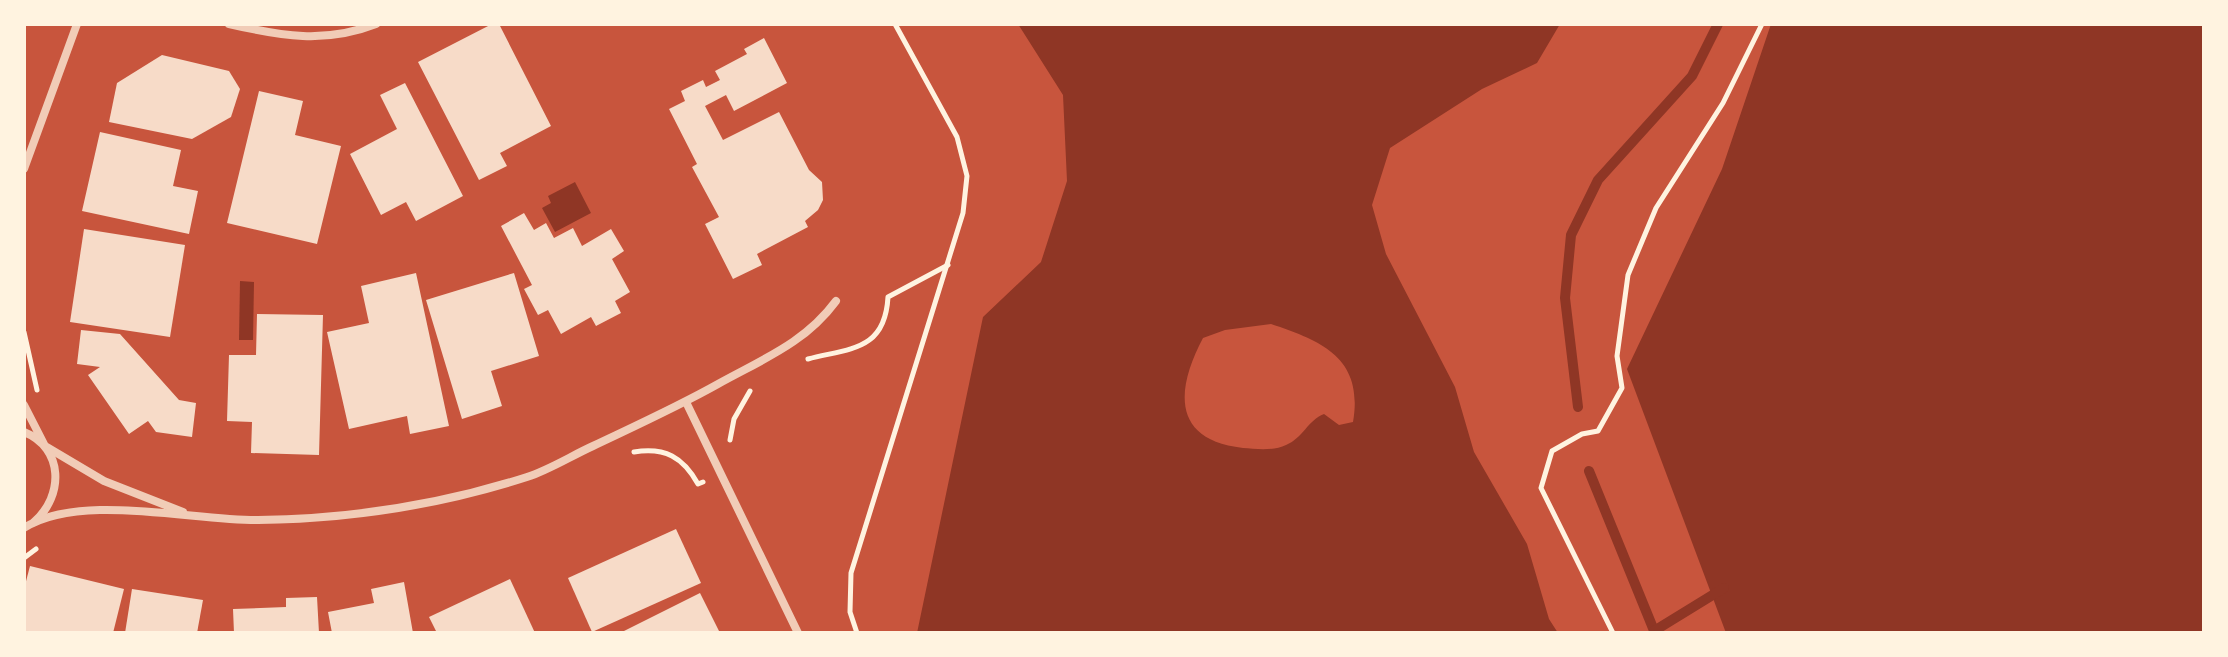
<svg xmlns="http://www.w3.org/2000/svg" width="2228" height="657" viewBox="0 0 2228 657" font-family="Quicksand,sans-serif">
  <rect width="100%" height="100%" fill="#c8553d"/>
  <g fill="#8f3625" fill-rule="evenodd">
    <path d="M 1018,24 L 1560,24 L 1537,63 L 1482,89 L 1390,148 L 1372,205 L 1386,254 L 1455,387 L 1474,452 L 1527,544 L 1549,619 L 1558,633 L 917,633 L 983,317 L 1041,262 L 1067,181 L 1063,95 ZM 1271,324 C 1322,341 1364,358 1353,422 L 1339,425 L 1324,414 C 1308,420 1303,438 1286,445 C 1274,451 1256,449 1243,448 C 1171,440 1176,389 1203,338 L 1225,330 Z"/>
    <path d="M 1771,24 L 2204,24 L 2204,633 L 1726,633 L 1627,369 L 1722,169 Z"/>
    <path d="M 575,182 L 591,213 L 555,232 L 542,208 L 551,203 L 548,196 Z"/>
    <path d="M 240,281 L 254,282 L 253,340 L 239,340 Z"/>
  </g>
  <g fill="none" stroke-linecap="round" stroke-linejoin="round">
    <g stroke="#8f3625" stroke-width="10">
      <path d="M 1578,407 L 1565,298 L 1571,235 L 1598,180 L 1692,76 L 1718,24"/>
      <path d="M 1589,471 L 1655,633"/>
      <path d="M 1654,631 L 1724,588"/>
    </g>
  </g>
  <g fill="#f7dbc8">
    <path d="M 492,24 L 499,24 L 551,126 L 500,153 L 507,166 L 479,180 L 418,62 Z"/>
    <path d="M 764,38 L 787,83 L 734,111 L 726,95 L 705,106 L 723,140 L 779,112 L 809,170 L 822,182 L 823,200 L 818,210 L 805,221 L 808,227 L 757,254 L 762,265 L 733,279 L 705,224 L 719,217 L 692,167 L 697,164 L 669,109 L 685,101 L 681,91 L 703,80 L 706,87 L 720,80 L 715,71 L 747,54 L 744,49 Z"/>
    <path d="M 162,55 L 229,71 L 240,89 L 231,117 L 192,139 L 109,122 L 117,83 Z"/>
    <path d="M 405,83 L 463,196 L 416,221 L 406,202 L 381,215 L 350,154 L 397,129 L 380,95 Z"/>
    <path d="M 259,91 L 303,101 L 295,135 L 341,146 L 317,244 L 227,223 Z"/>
    <path d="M 100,132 L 181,150 L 173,186 L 198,191 L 189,234 L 82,211 Z"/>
    <path d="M 524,213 L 534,230 L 546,223 L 554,238 L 573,228 L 582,246 L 611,229 L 624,251 L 612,259 L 630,292 L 615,301 L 621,313 L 596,326 L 591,317 L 561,334 L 548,310 L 538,315 L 524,289 L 532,285 L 501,226 Z"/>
    <path d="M 84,229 L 185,245 L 170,337 L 70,322 Z"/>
    <path d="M 416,273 L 449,426 L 410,434 L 407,416 L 349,429 L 327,332 L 369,323 L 361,286 Z"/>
    <path d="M 514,273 L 539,356 L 491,371 L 502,406 L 462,419 L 426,300 Z"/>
    <path d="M 257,314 L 323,315 L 319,455 L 251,453 L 252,422 L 227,421 L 229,355 L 256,355 Z"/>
    <path d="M 81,330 L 120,334 L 179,400 L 196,403 L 192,437 L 156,432 L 148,421 L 129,434 L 88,375 L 100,367 L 77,364 Z"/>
    <path d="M 676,529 L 701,583 L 592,632 L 568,578 Z"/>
    <path d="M 30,566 L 124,589 L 113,633 L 24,633 L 24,589 Z"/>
    <path d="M 510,579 L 535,633 L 437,633 L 429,617 Z"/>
    <path d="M 404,582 L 413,633 L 332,633 L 328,612 L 374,603 L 371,589 Z"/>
    <path d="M 132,589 L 203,600 L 197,633 L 125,633 Z"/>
    <path d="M 700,593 L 720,633 L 620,633 Z"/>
    <path d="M 317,597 L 319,633 L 234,633 L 233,609 L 286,607 L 286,598 Z"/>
  </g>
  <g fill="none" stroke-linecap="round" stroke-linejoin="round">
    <g stroke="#fff3e0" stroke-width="5">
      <path d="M 24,332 L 37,390"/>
      <path d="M 808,359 C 850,348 885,351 888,297 L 948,265"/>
      <path d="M 730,440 L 734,419 L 750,391"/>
      <path d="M 634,452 C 665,447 683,457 698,484 L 703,482"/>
      <path d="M 24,558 L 36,549"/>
      <path d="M 857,633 L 850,612 L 851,573 L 963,213 L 967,176 L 957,137 L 895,24"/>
      <path d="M 1613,633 L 1541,488 L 1552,451 L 1582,434 L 1598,431 L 1622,388 L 1617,356 L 1628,275 L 1656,208 L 1723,103 L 1762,24"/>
    </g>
    <g stroke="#f1ccb7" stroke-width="8">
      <path d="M 229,24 C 281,36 325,44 376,24"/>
      <path d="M 24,169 L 77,24"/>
      <path d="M 686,402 L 798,633"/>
      <path d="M 24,405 L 45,446 L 104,481 L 183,512"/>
      <path d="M 24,432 C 64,448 64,496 34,522"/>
      <path d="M 24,528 C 80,492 194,521 258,520 C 349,519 440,505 527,477 C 549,470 571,456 593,446 C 635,426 677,407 718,384 C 763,359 805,343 836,301"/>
    </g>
  </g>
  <rect width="2228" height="657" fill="none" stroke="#fff3e0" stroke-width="52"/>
</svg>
